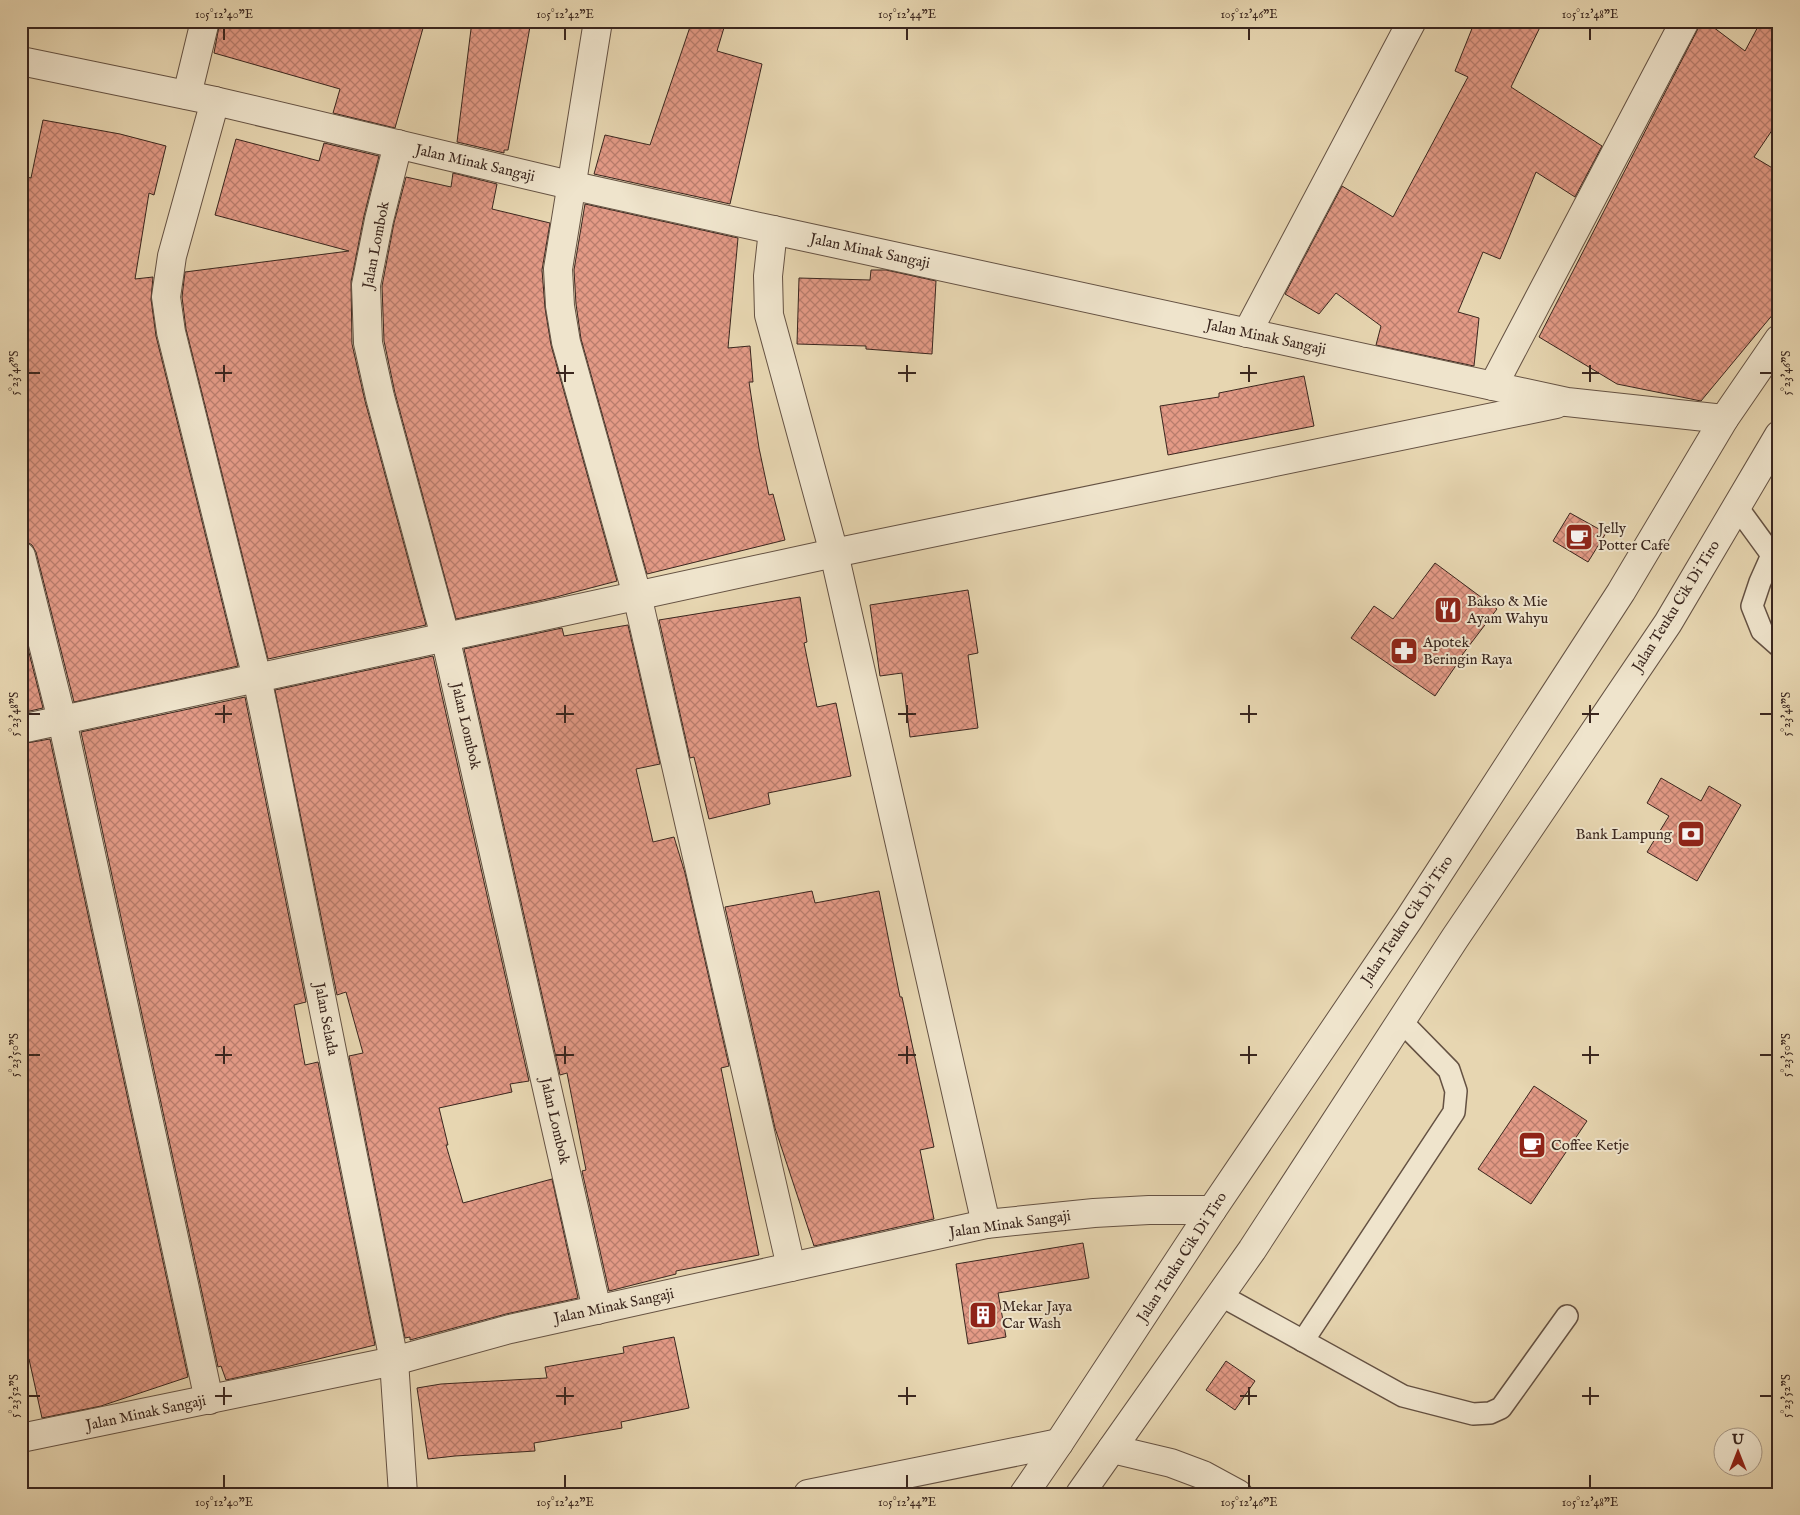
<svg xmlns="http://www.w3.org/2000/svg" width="1800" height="1515" viewBox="0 0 1800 1515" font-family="'IM FELL English',serif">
  <defs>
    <pattern id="building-cross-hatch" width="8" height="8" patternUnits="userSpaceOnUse" patternTransform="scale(1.25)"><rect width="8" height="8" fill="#e39a86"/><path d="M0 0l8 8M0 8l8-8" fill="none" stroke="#b97d6d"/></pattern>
  </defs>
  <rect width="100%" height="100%" fill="#e7d6b1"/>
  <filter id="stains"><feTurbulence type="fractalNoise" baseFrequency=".004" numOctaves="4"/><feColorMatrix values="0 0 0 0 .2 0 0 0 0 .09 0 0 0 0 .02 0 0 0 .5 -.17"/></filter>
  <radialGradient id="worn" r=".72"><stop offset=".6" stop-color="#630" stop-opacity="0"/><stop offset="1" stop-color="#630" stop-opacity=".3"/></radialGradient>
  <g fill="url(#building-cross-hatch)" stroke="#3a261e">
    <path d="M 220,21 L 425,21 L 395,128 L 333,113 L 340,89 L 214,53 Z"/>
    <path d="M 472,21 L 531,21 L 508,150 L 504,150 L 504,153 L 457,142 Z"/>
    <path d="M 692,21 L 726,21 L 717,51 L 762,64 L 730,204 L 594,174 L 605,135 L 650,145 Z"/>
    <path d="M 1475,21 L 1543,21 L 1511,87 L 1602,146 L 1575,197 L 1536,172 L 1500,259 L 1483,252 L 1458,312 L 1479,318 L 1474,366 L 1376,345 L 1381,326 L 1336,293 L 1319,314 L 1285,294 L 1342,186 L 1393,217 L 1468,77 L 1455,71 Z"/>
    <path d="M 1702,21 L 1705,21 L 1745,51 L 1761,21 L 1779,21 L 1779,120 L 1754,157 L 1779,172 L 1779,307 L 1701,401 L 1617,384 L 1539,337 Z"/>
    <path d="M 43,120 L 120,134 L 166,146 L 154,195 L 149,193 L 135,279 L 153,277 L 151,299 L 156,336 L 238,666 L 74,702 L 36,552 L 32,545 L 26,541 L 21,541 L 21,176 L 31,178 Z"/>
    <path d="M 236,139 L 319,161 L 324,143 L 379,156 L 364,216 L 351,282 L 352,344 L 365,401 L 426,625 L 268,659 L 186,329 L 182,297 L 185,272 L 349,251 L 215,215 Z"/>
    <path d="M 453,173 L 497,184 L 492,209 L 550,223 L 542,270 L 545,308 L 551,345 L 617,581 L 556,597 L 456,619 L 395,393 L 384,341 L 382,286 L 394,223 L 406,177 L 451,187 Z"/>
    <path d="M 585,204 L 738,238 L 728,348 L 750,346 L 753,382 L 749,382 L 759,448 L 769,495 L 773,494 L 785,540 L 647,574 L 581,339 L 576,304 L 574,270 Z"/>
    <path d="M 871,270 L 886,270 L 936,281 L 932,354 L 866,349 L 866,346 L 797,344 L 799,278 L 870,280 Z"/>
    <path d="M 1304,376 L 1314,426 L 1168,455 L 1160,406 L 1219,397 L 1219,393 Z"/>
    <path d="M 1570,513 L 1606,533 L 1588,562 L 1553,541 Z"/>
    <path d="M 1435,563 L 1497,609 L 1456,663 L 1457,664 L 1435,696 L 1351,638 L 1374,606 L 1393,619 Z"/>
    <path d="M 968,590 L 978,653 L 968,655 L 978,728 L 910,737 L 902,673 L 880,676 L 870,605 Z"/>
    <path d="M 800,597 L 807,642 L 804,643 L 817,707 L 836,703 L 851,776 L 768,793 L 770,804 L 709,819 L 694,757 L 690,758 L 659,620 Z"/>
    <path d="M 21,621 L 43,708 L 21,713 Z"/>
    <path d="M 628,625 L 660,764 L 636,769 L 653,842 L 674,837 L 685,873 L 729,1066 L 721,1068 L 759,1255 L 676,1271 L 676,1274 L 609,1291 L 582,1171 L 586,1170 L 567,1073 L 560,1075 L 464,649 L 562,628 L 564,636 Z"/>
    <path d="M 433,656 L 529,1081 L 510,1084 L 512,1092 L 439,1108 L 448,1145 L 446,1145 L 463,1203 L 552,1179 L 578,1298 L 506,1314 L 410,1340 L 410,1337 L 405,1338 L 349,1056 L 363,1053 L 346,992 L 337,995 L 275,690 Z"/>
    <path d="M 245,697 L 306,1002 L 294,1005 L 305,1065 L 318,1062 L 375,1345 L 290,1366 L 226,1380 L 221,1366 L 218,1367 L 81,732 Z"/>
    <path d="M 50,739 L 188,1377 L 101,1406 L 42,1418 L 29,1359 L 27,1359 L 21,1335 L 21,744 Z"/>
    <path d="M 1661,778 L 1701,801 L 1709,786 L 1741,805 L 1697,881 L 1647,852 L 1669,816 L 1647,803 Z"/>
    <path d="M 812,891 L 815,903 L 879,891 L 900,997 L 902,997 L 934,1147 L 920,1150 L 934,1219 L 814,1246 L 775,1128 L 725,907 Z"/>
    <path d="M 1534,1086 L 1587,1121 L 1531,1204 L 1478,1169 Z"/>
    <path d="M 1083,1243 L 1089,1278 L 998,1293 L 1006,1337 L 968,1344 L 956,1264 Z"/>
    <path d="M 674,1337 L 689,1408 L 621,1422 L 622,1428 L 534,1443 L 535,1451 L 455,1456 L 428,1459 L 417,1388 L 441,1384 L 547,1378 L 545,1367 L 624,1353 L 623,1347 Z"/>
    <path d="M 1226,1361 L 1255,1381 L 1235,1410 L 1206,1390 Z"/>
  </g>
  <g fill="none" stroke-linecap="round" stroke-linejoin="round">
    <defs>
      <g id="service">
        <path d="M 1737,507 L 1772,555 L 1760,582 L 1752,606 L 1762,631 L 1779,646"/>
        <path d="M 1220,1295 L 1403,1396 L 1473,1414 L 1490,1413 L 1501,1408 L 1567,1316"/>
        <path d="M 1303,1341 L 1454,1112 L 1456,1091 L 1449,1070 L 1401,1021"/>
      </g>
      <g id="minor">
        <path d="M 598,21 L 558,269 L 560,306 L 566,342 L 637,595 L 791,1267"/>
        <path d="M 21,61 L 215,101 L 570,185 L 773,230 L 1567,402 L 1724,419"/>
        <path d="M 187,95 L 205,21"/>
        <path d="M 215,101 L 172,256 L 166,297 L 171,332 L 257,678 L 265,716 L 394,1361 L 403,1494"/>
        <path d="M 398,144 L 379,220 L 366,285 L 368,343 L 380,397 L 445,636 L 597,1310"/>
        <path d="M 773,230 L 768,276 L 769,315 L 834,553 L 986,1224"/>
        <path d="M 1247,333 L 1412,21"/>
        <path d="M 1493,386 L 1685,21"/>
        <path d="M 21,556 L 62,720 L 209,1400"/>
        <path d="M 21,729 L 834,553 L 1556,404"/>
        <path d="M 21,1438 L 394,1361 L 510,1329 L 986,1224 L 1094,1213 L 1149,1210 L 1212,1210"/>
        <path d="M 1112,1449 L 1171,1463 L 1203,1475 L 1238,1494"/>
        <path d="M 808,1494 L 1059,1443"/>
      </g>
      <g id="tertiary">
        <path d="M 1024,1494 L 1059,1443 L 1212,1210 L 1409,919 L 1621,592 L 1724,419 L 1779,339"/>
        <path d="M 1080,1494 L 1252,1250 L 1455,938 L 1668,623 L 1779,435"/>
      </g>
    </defs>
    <use href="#service" stroke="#655243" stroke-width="24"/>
    <use href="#minor" stroke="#655243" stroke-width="30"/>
    <use href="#tertiary" stroke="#655243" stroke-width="30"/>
    <use href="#service" stroke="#efe4cc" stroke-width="21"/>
    <use href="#minor" stroke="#efe4cc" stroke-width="28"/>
    <use href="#tertiary" stroke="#efe4cc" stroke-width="28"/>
  </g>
  <path fill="none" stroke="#3a261e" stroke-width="2" d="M 224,28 L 224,40M 565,28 L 565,40M 907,28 L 907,40M 1249,28 L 1249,40M 1590,28 L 1590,40M 224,365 L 224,382M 565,365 L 565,382M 907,365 L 907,382M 1249,365 L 1249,382M 1590,365 L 1590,382M 28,373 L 40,373M 215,373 L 232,373M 556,373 L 574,373M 898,373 L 916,373M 1240,373 L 1257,373M 1582,373 L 1599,373M 1760,373 L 1772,373M 224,705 L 224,723M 565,705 L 565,723M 907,705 L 907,723M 1249,705 L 1249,723M 1590,705 L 1590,723M 28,714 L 40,714M 215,714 L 232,714M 556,714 L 574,714M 898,714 L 916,714M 1240,714 L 1257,714M 1582,714 L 1599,714M 1760,714 L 1772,714M 224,1046 L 224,1064M 565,1046 L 565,1064M 907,1046 L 907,1064M 1249,1046 L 1249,1064M 1590,1046 L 1590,1064M 28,1055 L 40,1055M 215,1055 L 232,1055M 556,1055 L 574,1055M 898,1055 L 916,1055M 1240,1055 L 1257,1055M 1582,1055 L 1599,1055M 1760,1055 L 1772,1055M 224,1387 L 224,1405M 565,1387 L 565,1405M 907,1387 L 907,1405M 1249,1387 L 1249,1405M 1590,1387 L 1590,1405M 28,1396 L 40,1396M 215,1396 L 232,1396M 556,1396 L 574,1396M 898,1396 L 916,1396M 1240,1396 L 1257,1396M 1582,1396 L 1599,1396M 1760,1396 L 1772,1396M 224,1475 L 224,1488M 565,1475 L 565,1488M 907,1475 L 907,1488M 1249,1475 L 1249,1488M 1590,1475 L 1590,1488"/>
  <defs>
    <symbol id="cafe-square" viewBox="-11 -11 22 22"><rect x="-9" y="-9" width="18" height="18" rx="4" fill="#8f2418" stroke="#efe4cc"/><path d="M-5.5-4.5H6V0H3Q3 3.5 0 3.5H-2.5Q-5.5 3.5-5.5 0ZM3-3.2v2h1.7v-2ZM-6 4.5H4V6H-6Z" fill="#fff"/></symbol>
    <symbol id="restaurant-square" viewBox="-11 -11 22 22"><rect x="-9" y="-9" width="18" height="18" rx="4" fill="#8f2418" stroke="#efe4cc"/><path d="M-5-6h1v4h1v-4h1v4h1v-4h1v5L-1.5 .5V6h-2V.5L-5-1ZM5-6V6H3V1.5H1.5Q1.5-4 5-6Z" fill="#fff"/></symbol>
    <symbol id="pharmacy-square" viewBox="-11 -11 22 22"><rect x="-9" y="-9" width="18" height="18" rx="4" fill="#8f2418" stroke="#efe4cc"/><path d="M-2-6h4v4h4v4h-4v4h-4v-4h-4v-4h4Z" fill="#fff"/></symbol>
    <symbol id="bank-square" viewBox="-11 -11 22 22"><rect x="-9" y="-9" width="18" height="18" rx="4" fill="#8f2418" stroke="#efe4cc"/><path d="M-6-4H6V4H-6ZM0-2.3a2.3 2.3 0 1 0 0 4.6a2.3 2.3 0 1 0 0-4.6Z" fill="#fff"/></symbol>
    <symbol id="building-square" viewBox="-11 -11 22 22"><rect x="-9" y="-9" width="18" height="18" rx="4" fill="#8f2418" stroke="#efe4cc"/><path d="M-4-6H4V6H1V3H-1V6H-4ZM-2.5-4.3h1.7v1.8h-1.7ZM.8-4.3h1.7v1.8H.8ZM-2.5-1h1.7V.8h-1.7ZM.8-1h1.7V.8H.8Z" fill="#fff"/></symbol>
  </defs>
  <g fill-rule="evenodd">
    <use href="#cafe-square" x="1563" y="521" width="32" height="32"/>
    <use href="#restaurant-square" x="1432" y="594" width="32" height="32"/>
    <use href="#pharmacy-square" x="1388" y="635" width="32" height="32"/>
    <use href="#bank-square" x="1675" y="818" width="32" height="32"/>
    <use href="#cafe-square" x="1516" y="1129" width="32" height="32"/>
    <use href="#building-square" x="967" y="1299" width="32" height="32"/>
  </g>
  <g text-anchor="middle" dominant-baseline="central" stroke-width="4" stroke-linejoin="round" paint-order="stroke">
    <g font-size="15" fill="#3a261e" stroke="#efe4cc">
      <text transform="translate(475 163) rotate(13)">Jalan Minak Sangaji</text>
      <text transform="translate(376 245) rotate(-79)">Jalan Lombok</text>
      <text transform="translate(870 251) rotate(12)">Jalan Minak Sangaji</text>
      <text transform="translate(1266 337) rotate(12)">Jalan Minak Sangaji</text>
      <text transform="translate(1676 606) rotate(-58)">Jalan Teuku Cik Di Tiro</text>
      <text transform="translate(466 726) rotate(77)">Jalan Lombok</text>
      <text transform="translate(1407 920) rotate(-56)">Jalan Teuku Cik Di Tiro</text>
      <text transform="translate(326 1019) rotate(79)">Jalan Selada</text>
      <text transform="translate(555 1121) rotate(77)">Jalan Lombok</text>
      <text transform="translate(1010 1224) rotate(-8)">Jalan Minak Sangaji</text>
      <text transform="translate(1182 1257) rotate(-57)">Jalan Teuku Cik Di Tiro</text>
      <text transform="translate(614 1306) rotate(-12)">Jalan Minak Sangaji</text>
      <text transform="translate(146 1413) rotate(-12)">Jalan Minak Sangaji</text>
    </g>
    <g font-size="15" fill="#3a261e" stroke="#efe4cc" text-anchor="start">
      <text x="1598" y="528">Jelly<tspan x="1598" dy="17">Potter Cafe</tspan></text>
      <text x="1467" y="601">Bakso &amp; Mie<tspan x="1467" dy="17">Ayam Wahyu</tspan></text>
      <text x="1423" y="642">Apotek<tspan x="1423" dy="17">Beringin Raya</tspan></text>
      <text x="1672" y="834" text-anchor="end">Bank Lampung</text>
      <text x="1551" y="1145">Coffee Ketje</text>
      <text x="1002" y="1306">Mekar Jaya<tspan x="1002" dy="17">Car Wash</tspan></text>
    </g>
  </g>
  <rect width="1800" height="1515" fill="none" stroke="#e7d6b1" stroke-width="55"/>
  <g transform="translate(1738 1452)"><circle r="24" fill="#efe4cc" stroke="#a79886"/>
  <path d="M0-4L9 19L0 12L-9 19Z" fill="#8f2418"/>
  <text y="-8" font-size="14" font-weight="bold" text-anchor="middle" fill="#3a261e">U</text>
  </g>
  <rect x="28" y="28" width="1744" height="1460" fill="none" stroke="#3a261e" stroke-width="2"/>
  <g font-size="12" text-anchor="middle" fill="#3a261e">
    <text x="224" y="18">105°12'40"E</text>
    <text x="565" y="18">105°12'42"E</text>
    <text x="907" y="18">105°12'44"E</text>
    <text x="1249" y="18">105°12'46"E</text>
    <text x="1590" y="18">105°12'48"E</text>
    <text transform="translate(14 373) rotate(-90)" y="4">5°23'46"S</text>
    <text transform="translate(1786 373) rotate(-90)" y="4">5°23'46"S</text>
    <text transform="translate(14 714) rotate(-90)" y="4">5°23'48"S</text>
    <text transform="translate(1786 714) rotate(-90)" y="4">5°23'48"S</text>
    <text transform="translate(14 1055) rotate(-90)" y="4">5°23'50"S</text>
    <text transform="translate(1786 1055) rotate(-90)" y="4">5°23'50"S</text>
    <text transform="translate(14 1396) rotate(-90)" y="4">5°23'52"S</text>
    <text transform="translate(1786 1396) rotate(-90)" y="4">5°23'52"S</text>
    <text x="224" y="1506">105°12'40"E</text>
    <text x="565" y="1506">105°12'42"E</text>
    <text x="907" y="1506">105°12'44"E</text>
    <text x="1249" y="1506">105°12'46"E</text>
    <text x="1590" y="1506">105°12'48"E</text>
  </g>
  <rect width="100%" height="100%" filter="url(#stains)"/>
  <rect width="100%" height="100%" fill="url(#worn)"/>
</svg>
